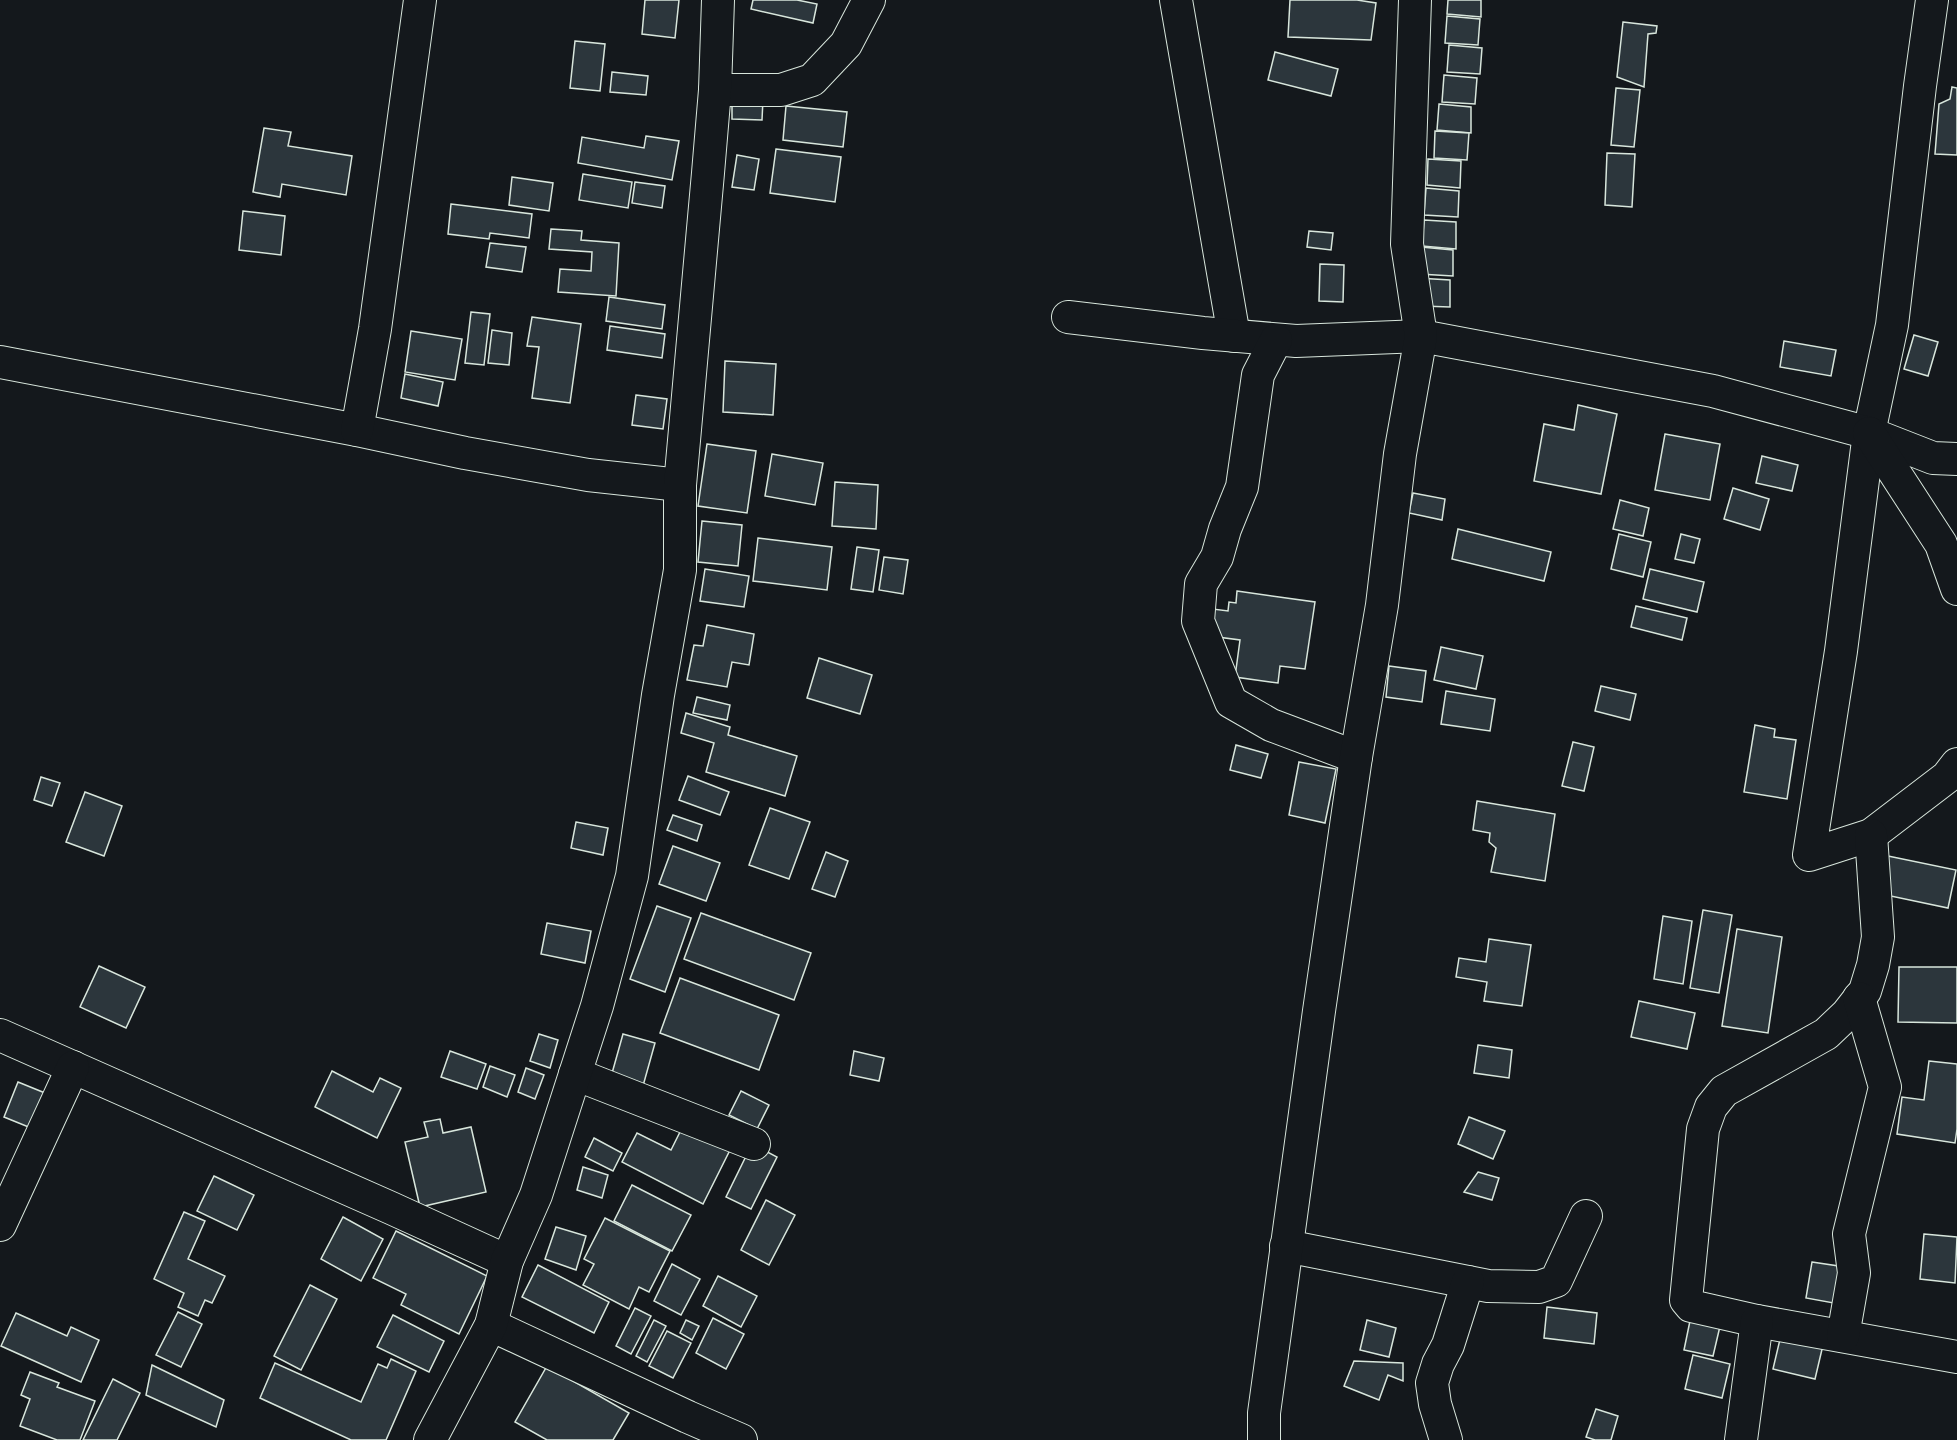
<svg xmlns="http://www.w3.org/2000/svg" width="1957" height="1440" viewBox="0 0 1957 1440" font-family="'Playfair Display',serif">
  <rect width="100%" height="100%" fill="#14181c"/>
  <g fill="#2c363c" stroke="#d8e6dc" stroke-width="1.5">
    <path d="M 645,0 L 679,0 L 675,38 L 642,34 Z"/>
    <path d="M 753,0 L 797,0 L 817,4 L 813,23 L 751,9 Z"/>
    <path d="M 1290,0 L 1357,0 L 1376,3 L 1371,40 L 1288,37 Z"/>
    <path d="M 1448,0 L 1481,0 L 1481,17 L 1447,14 Z"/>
    <path d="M 1447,16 L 1480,19 L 1478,45 L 1445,43 Z"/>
    <path d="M 1623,22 L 1657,26 L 1656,33 L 1648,34 L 1644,87 L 1617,77 Z"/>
    <path d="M 575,41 L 605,44 L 600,91 L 570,88 Z"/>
    <path d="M 1449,45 L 1482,48 L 1480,74 L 1447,72 Z"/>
    <path d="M 1275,52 L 1338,69 L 1331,96 L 1268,80 Z"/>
    <path d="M 612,72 L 648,76 L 646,95 L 610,92 Z"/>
    <path d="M 1444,75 L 1477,78 L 1475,104 L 1442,102 Z"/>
    <path d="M 1952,87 L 1957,88 L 1957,155 L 1935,154 L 1939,104 L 1950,99 Z"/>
    <path d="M 1616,88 L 1640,90 L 1634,147 L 1611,145 Z"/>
    <path d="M 732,98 L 763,99 L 762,120 L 732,119 Z"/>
    <path d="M 1439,104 L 1471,107 L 1471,133 L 1437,130 Z"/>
    <path d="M 786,106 L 847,112 L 843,147 L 783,140 Z"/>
    <path d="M 264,128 L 291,132 L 288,146 L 352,156 L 346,195 L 282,184 L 280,197 L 253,192 Z"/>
    <path d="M 1435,131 L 1469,133 L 1467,160 L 1434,158 Z"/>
    <path d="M 646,136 L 679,141 L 672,180 L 578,163 L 582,137 L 644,148 Z"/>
    <path d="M 776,149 L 841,157 L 835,202 L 770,193 Z"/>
    <path d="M 1607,153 L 1635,154 L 1632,207 L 1605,205 Z"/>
    <path d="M 737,155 L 759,159 L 754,190 L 732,187 Z"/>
    <path d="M 1428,159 L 1461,161 L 1460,188 L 1427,185 Z"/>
    <path d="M 583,174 L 632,182 L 628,208 L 579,200 Z"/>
    <path d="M 512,177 L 553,183 L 549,211 L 509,205 Z"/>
    <path d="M 635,182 L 665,186 L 662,208 L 632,203 Z"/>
    <path d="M 1426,188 L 1459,191 L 1458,217 L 1424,215 Z"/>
    <path d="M 451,204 L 532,214 L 529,238 L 490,233 L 489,239 L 448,234 Z"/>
    <path d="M 243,211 L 285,216 L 281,255 L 239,250 Z"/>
    <path d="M 1424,220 L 1456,222 L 1456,249 L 1422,246 Z"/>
    <path d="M 551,229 L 582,231 L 581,240 L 619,243 L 616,296 L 558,292 L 560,269 L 591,271 L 592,252 L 549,249 Z"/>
    <path d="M 1309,231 L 1333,233 L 1331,250 L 1307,247 Z"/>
    <path d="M 490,243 L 526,247 L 522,272 L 486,267 Z"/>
    <path d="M 1421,247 L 1453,250 L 1453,276 L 1419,274 Z"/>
    <path d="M 1320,264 L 1344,265 L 1343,302 L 1319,301 Z"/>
    <path d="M 1417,278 L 1450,280 L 1450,307 L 1422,306 Z"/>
    <path d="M 609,297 L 665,305 L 662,329 L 606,321 Z"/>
    <path d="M 471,312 L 490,314 L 484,365 L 465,363 Z"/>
    <path d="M 532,317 L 581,324 L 570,403 L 532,398 L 539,347 L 527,346 Z"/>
    <path d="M 610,326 L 665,334 L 662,358 L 607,350 Z"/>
    <path d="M 492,330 L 512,333 L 509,365 L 488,363 Z"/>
    <path d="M 411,331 L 462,339 L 455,380 L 405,372 Z"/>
    <path d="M 1914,335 L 1938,342 L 1928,376 L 1904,369 Z"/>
    <path d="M 1784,341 L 1836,350 L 1831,376 L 1780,367 Z"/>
    <path d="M 725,361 L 776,364 L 773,415 L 723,412 Z"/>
    <path d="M 405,374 L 443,382 L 438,406 L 401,398 Z"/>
    <path d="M 636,395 L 667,399 L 663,429 L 632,425 Z"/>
    <path d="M 1578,405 L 1617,414 L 1601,494 L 1534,481 L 1544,424 L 1574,430 Z"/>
    <path d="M 1665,434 L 1720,444 L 1710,500 L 1655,490 Z"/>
    <path d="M 707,444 L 756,451 L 747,513 L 698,506 Z"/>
    <path d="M 772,454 L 823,463 L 815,505 L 765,496 Z"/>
    <path d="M 1762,456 L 1798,465 L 1792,491 L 1756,483 Z"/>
    <path d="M 835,482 L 878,485 L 876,529 L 832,526 Z"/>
    <path d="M 1733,488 L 1769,499 L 1760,530 L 1724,519 Z"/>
    <path d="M 1413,493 L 1445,499 L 1442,520 L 1409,513 Z"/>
    <path d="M 1620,500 L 1649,508 L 1643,536 L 1613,529 Z"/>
    <path d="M 702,521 L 742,525 L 738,566 L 698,562 Z"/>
    <path d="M 1458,529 L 1551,552 L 1544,581 L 1452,559 Z"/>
    <path d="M 1619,534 L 1651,542 L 1643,577 L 1611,569 Z"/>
    <path d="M 1681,534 L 1700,539 L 1694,563 L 1675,559 Z"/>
    <path d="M 758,538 L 832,547 L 827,590 L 753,581 Z"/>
    <path d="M 857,547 L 879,550 L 873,592 L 851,589 Z"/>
    <path d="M 884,557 L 908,560 L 903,594 L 879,590 Z"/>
    <path d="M 705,569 L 749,576 L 744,607 L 700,601 Z"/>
    <path d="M 1650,569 L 1704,582 L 1697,612 L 1643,599 Z"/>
    <path d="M 1237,591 L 1315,602 L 1305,669 L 1280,666 L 1278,683 L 1235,677 L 1240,640 L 1210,636 L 1213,609 L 1228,611 L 1229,602 L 1236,603 Z"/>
    <path d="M 1636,606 L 1687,618 L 1682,640 L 1631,627 Z"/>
    <path d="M 707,625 L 754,634 L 749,665 L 732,662 L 727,687 L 687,680 L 694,645 L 703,646 Z"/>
    <path d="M 1441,647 L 1483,656 L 1476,689 L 1434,680 Z"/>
    <path d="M 819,658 L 872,675 L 860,714 L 807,698 Z"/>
    <path d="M 1389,666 L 1426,671 L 1422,702 L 1386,697 Z"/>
    <path d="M 1601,686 L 1636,694 L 1630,720 L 1595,711 Z"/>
    <path d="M 1446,691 L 1495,699 L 1490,731 L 1441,724 Z"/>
    <path d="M 697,697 L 730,705 L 727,720 L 693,713 Z"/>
    <path d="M 686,713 L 730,727 L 728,735 L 797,756 L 785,796 L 706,772 L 714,743 L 681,733 Z"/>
    <path d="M 1755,725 L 1775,729 L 1774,737 L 1796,740 L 1787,799 L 1744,792 Z"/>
    <path d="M 1573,742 L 1594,747 L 1584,791 L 1562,786 Z"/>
    <path d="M 1236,745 L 1268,754 L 1261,778 L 1230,770 Z"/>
    <path d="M 1299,762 L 1336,769 L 1325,823 L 1289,815 Z"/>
    <path d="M 688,776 L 729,792 L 720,815 L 679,800 Z"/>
    <path d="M 41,777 L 60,783 L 52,806 L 34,800 Z"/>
    <path d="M 85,792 L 122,806 L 104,856 L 66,842 Z"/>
    <path d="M 1477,801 L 1555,814 L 1545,881 L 1491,872 L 1496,848 L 1489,842 L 1490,833 L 1473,830 Z"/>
    <path d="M 770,808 L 810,822 L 789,879 L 749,865 Z"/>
    <path d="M 673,815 L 702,825 L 697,841 L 667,830 Z"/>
    <path d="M 576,822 L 608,828 L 603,855 L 571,848 Z"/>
    <path d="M 673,846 L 720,863 L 706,901 L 659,884 Z"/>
    <path d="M 826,852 L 848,861 L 835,897 L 812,889 Z"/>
    <path d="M 1888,856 L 1956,870 L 1948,908 L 1881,894 Z"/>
    <path d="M 657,906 L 691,918 L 665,992 L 630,979 Z"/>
    <path d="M 1703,910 L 1732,915 L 1719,993 L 1690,988 Z"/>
    <path d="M 701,913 L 811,953 L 794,1000 L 684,959 Z"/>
    <path d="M 1663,916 L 1692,921 L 1683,984 L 1654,979 Z"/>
    <path d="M 547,923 L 591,931 L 585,963 L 541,954 Z"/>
    <path d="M 1737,929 L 1782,937 L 1768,1033 L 1722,1026 Z"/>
    <path d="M 1489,939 L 1531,945 L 1522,1006 L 1484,1001 L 1487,982 L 1456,977 L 1459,958 L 1486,962 Z"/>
    <path d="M 99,966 L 145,987 L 126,1028 L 80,1007 Z"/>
    <path d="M 1899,967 L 1957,967 L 1957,1023 L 1898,1022 Z"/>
    <path d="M 680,978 L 779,1015 L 759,1070 L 660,1033 Z"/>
    <path d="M 1639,1001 L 1695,1013 L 1687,1049 L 1631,1037 Z"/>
    <path d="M 539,1034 L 558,1040 L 550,1068 L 530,1061 Z"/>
    <path d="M 623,1034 L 655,1043 L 641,1093 L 609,1084 Z"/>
    <path d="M 1478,1045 L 1512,1050 L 1509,1078 L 1474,1073 Z"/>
    <path d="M 450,1051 L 486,1064 L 477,1089 L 441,1077 Z"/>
    <path d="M 854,1051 L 884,1058 L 879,1081 L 850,1075 Z"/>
    <path d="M 1929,1061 L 1957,1064 L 1957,1129 L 1955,1143 L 1897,1134 L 1902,1097 L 1924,1100 Z"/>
    <path d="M 490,1066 L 515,1075 L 507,1097 L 483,1087 Z"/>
    <path d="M 526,1068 L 544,1075 L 535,1099 L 518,1092 Z"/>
    <path d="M 332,1071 L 373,1092 L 380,1078 L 401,1088 L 377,1138 L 315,1107 Z"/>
    <path d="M 18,1082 L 45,1093 L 31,1128 L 4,1117 Z"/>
    <path d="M 741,1091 L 769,1105 L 757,1129 L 729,1115 Z"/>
    <path d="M 1469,1117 L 1505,1131 L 1493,1159 L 1458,1144 Z"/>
    <path d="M 440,1119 L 443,1133 L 471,1127 L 486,1192 L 420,1207 L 405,1142 L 428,1137 L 424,1122 Z"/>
    <path d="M 683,1126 L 730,1150 L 703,1204 L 622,1162 L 637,1133 L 671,1150 Z"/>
    <path d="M 594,1138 L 622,1153 L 613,1171 L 585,1157 Z"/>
    <path d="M 752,1144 L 777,1157 L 751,1209 L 726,1197 Z"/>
    <path d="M 583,1167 L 608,1175 L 602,1198 L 577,1190 Z"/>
    <path d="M 1478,1172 L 1499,1178 L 1492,1200 L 1464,1192 Z"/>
    <path d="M 214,1176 L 254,1195 L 237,1230 L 197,1211 Z"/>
    <path d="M 632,1185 L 691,1215 L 672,1251 L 614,1221 Z"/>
    <path d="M 766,1200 L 795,1215 L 769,1265 L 741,1250 Z"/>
    <path d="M 184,1212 L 205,1221 L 188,1259 L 225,1276 L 212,1303 L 205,1300 L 198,1316 L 178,1307 L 184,1293 L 154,1279 Z"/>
    <path d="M 343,1217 L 383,1239 L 361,1281 L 321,1259 Z"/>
    <path d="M 605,1218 L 670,1251 L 649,1292 L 639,1287 L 629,1309 L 583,1285 L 594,1264 L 584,1259 Z"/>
    <path d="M 556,1227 L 586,1236 L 576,1270 L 545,1259 Z"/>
    <path d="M 396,1231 L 487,1276 L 459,1334 L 401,1305 L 406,1294 L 373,1278 Z"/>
    <path d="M 1924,1234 L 1957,1237 L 1955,1283 L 1920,1279 Z"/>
    <path d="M 1812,1262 L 1845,1267 L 1839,1304 L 1806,1298 Z"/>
    <path d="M 672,1264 L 700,1279 L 681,1315 L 654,1301 Z"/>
    <path d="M 538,1265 L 609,1302 L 594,1333 L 522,1297 Z"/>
    <path d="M 718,1276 L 757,1296 L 741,1327 L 703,1306 Z"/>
    <path d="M 310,1285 L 337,1299 L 301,1370 L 274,1356 Z"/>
    <path d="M 1547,1307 L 1597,1313 L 1594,1344 L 1544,1338 Z"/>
    <path d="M 635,1308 L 651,1316 L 631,1354 L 616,1346 Z"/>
    <path d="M 178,1312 L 202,1324 L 181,1367 L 156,1355 Z"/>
    <path d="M 16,1313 L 67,1336 L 71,1327 L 99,1340 L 81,1382 L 1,1346 Z"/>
    <path d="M 393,1315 L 444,1341 L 429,1372 L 377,1347 Z"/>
    <path d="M 1691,1316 L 1721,1322 L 1713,1356 L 1684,1350 Z"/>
    <path d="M 713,1318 L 744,1334 L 726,1369 L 696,1353 Z"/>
    <path d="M 654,1320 L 666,1326 L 647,1362 L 636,1356 Z"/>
    <path d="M 686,1320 L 699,1326 L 692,1340 L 680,1333 Z"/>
    <path d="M 1367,1320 L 1396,1328 L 1389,1357 L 1360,1350 Z"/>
    <path d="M 667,1331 L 691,1343 L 673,1378 L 649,1366 Z"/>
    <path d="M 1781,1335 L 1823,1345 L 1815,1379 L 1773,1369 Z"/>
    <path d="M 1693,1355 L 1730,1364 L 1722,1398 L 1685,1389 Z"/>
    <path d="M 391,1359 L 416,1371 L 386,1440 L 351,1440 L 260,1398 L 275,1363 L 361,1402 L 378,1364 L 387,1368 Z"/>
    <path d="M 1354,1361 L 1403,1363 L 1403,1381 L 1388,1375 L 1379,1400 L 1344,1386 Z"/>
    <path d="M 152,1365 L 224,1400 L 216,1427 L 146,1395 Z"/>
    <path d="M 547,1366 L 629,1413 L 613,1440 L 547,1440 L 515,1422 Z"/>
    <path d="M 30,1372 L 59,1383 L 57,1387 L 95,1401 L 80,1440 L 57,1440 L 20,1426 L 30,1399 L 21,1395 Z"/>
    <path d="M 113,1379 L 140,1393 L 117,1440 L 83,1440 Z"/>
    <path d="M 1596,1409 L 1618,1416 L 1611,1440 L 1595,1440 L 1586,1437 Z"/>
  </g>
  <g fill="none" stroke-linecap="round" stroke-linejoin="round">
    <defs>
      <g id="minor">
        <path d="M 1176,0 L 1234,336"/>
        <path d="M 1932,0 L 1920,86 L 1892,325 L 1869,433 L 1841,651 L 1809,855 L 1871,835 L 1947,777 L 1957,764"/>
        <path d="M 715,90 L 781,90 L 812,80 L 846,44 L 869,0"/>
        <path d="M 1068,317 L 1203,333 L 1296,341 L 1421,336 L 1713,391 L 1869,433 L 1933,458 L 1957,459"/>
        <path d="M 1276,340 L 1258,375 L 1242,487 L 1225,529 L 1217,557 L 1201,584 L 1198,621 L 1231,702 L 1271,725 L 1356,757"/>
        <path d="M 0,362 L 357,430 L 465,453 L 588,475 L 680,485"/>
        <path d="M 357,430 L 375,329 L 420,0"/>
        <path d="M 1869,433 L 1941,544 L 1957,589"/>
        <path d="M 1871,835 L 1878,937 L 1873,965 L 1865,991 L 1847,1014 L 1826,1034 L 1724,1091 L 1711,1107 L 1703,1129 L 1686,1300 L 1691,1306 L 1757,1321 L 1957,1357"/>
        <path d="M 0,1035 L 391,1208 L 507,1261"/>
        <path d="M 575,1074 L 754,1144"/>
        <path d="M 0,1225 L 73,1067"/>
        <path d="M 1286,1246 L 1488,1286 L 1539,1287 L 1556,1281 L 1586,1216"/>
        <path d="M 491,1325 L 688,1417 L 741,1440"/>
        <path d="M 1843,1336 L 1854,1273 L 1849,1234 L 1885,1087 L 1859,998"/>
        <path d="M 430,1440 L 491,1325 L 507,1261 L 536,1195 L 597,1006 L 632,876 L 658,695 L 680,570 L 680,485 L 708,173 L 715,90 L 718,0"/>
        <path d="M 1264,1440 L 1264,1413 L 1319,1011 L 1356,757 L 1382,605 L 1400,454 L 1421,336 L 1407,244 L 1415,0"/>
        <path d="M 1446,1440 L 1435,1404 L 1432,1383 L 1438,1364 L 1448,1345 L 1468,1282"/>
        <path d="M 1741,1440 L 1757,1321"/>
      </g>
    </defs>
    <use href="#minor" stroke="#d8e6dc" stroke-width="34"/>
    <use href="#minor" stroke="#14181c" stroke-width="32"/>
  </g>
</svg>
